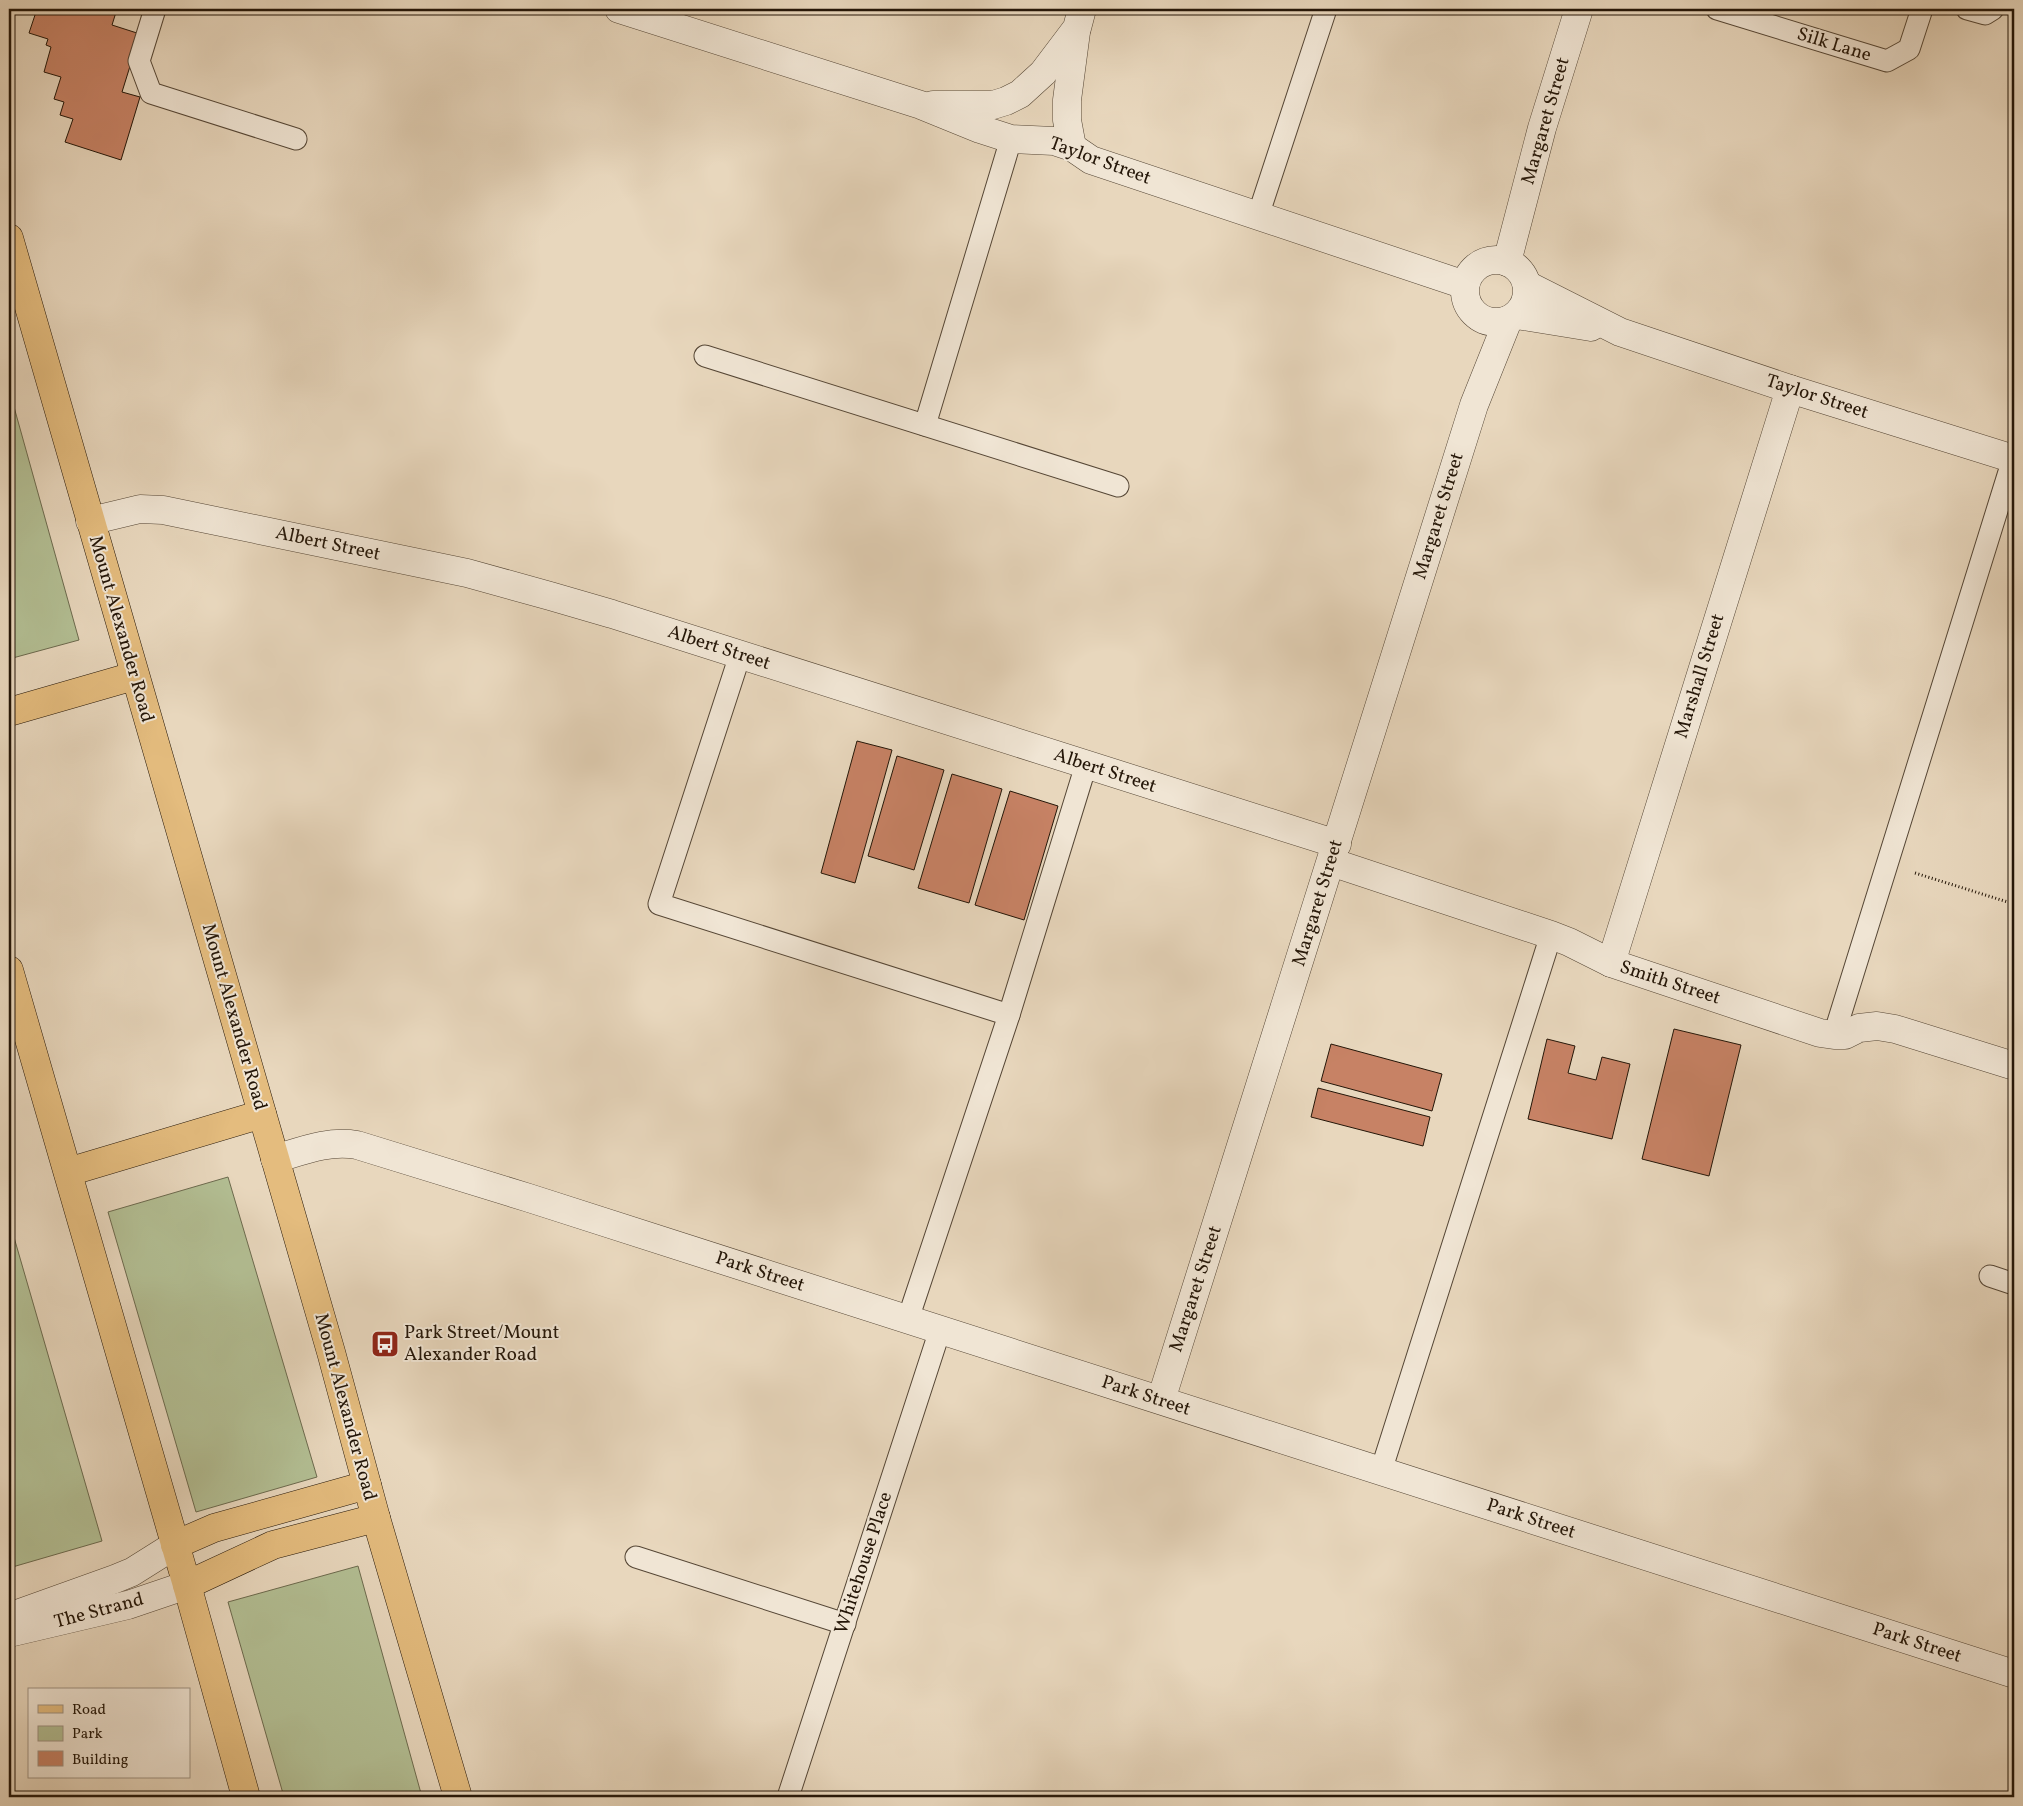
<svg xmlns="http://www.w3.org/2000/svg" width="2023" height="1806" viewBox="0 0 2023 1806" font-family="Vollkorn,serif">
  <rect width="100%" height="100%" fill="#e8d7bd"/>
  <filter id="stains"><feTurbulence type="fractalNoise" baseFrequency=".004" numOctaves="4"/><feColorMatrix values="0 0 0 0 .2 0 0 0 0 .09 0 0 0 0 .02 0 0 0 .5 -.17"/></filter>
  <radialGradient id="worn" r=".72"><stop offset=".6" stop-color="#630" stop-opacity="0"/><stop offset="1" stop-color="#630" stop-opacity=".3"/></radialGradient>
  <g fill="#b3bf94" stroke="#6c6a4e">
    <path d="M 9,389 L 79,640 L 9,659 Z"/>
    <path d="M 228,1177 L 317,1477 L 196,1512 L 108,1212 Z"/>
    <path d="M 9,1220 L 102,1541 L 9,1568 Z"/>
    <path d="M 358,1566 L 422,1797 L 284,1797 L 228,1602 Z"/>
  </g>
  <g fill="#c78265" stroke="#241608">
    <path d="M 37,9 L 117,9 L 112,25 L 140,34 L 122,92 L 140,97 L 121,160 L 65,142 L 73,119 L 60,115 L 64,102 L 54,99 L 61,77 L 44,72 L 51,47 L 46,45 L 48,39 L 29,33 Z"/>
    <path d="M 857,741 L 892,750 L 855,883 L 821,873 Z"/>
    <path d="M 897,756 L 944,770 L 914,870 L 868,856 Z"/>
    <path d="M 952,774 L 1002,789 L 969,903 L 918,888 Z"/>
    <path d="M 1010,791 L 1058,806 L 1024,920 L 975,905 Z"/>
    <path d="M 1674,1029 L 1741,1045 L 1709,1176 L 1642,1159 Z"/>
    <path d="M 1547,1039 L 1575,1046 L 1568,1073 L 1596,1080 L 1602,1057 L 1630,1064 L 1612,1139 L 1528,1119 Z"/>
    <path d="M 1331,1044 L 1442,1074 L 1432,1111 L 1321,1081 Z"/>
    <path d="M 1318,1088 L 1430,1117 L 1423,1146 L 1311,1117 Z"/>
  </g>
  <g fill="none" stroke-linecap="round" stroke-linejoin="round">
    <defs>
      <g id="service">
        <path d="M 155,9 L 139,61 L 151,93 L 296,139"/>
        <path d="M 1717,9 L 1887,61 L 1909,49 L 1922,9"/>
        <path d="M 1967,9 L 1985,14 L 1993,9"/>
        <path d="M 1258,216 L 1326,9"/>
        <path d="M 705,356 L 1118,486"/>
        <path d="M 925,425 L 1011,139"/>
        <path d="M 740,655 L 659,904 L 1009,1015"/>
        <path d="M 1834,1035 L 2013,459"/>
        <path d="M 1990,1276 L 2014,1284"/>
        <path d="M 908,1319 L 1009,1015 L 1086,765"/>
        <path d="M 1381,1471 L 1551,935"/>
        <path d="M 636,1557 L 845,1624"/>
        <path d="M 788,1797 L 940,1330"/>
      </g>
      <g id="minor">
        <path d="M 1527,285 L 1620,332 L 1790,389 L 2014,459"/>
        <path d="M 1517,315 L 1591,327"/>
        <path d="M 90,521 L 140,509 L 163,510 L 467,573 L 550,596 L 612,614 L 1337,844"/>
        <path d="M 1331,862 L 1551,935 L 1569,942 L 1611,963 L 1820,1033 L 1834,1035 L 1845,1035 L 1859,1028 L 1877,1026 L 1895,1029 L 2014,1066"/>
        <path d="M 1611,963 L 1790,389"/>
        <path d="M 9,1617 L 115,1579 L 132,1572 L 175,1545"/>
        <path d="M 9,1633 L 128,1605 L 187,1585"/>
      </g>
      <g id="tertiary">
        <path d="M 619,9 L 921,105 L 980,129 L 1011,139 L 1054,141 L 1072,147 L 1091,160 L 1465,285"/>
        <path d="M 933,105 L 993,105 L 1006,101 L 1020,94 L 1043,73 L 1077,28 L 1082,9"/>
        <path d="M 1072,147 L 1067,120 L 1067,100 L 1076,32"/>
        <circle cx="1496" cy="291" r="31"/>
        <path d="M 1507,262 L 1542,128 L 1579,9"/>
        <path d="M 275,1159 C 302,1151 328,1140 357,1145 L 529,1198 L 2014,1674"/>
        <path d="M 1161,1400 L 1474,405 L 1508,320"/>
      </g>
      <g id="primary">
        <path d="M 9,238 L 331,1352 L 376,1518 L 458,1797"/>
        <path d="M 9,712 L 134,676"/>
        <path d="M 9,970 L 187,1585 L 246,1797"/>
        <path d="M 68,1172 L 262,1114"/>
        <path d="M 175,1545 L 214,1528 L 367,1485"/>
        <path d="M 187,1585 L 273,1545 L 376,1518"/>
      </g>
    </defs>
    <use href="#service" stroke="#554635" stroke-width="23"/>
    <use href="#minor" stroke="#554635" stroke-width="29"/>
    <use href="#tertiary" stroke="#554635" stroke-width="29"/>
    <use href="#primary" stroke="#241608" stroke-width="29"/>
    <path stroke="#241608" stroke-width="3" stroke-dasharray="1 2.5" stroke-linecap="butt" d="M 1915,873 L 2014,904"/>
    <use href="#service" stroke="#f0e5d4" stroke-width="21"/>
    <use href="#minor" stroke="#f0e5d4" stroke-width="28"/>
    <use href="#tertiary" stroke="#f0e5d4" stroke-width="28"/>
    <use href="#primary" stroke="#e4bc7e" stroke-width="28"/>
  </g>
  <defs>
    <symbol id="bus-square" viewBox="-11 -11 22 22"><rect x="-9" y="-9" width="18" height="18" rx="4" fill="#8f2418" stroke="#f0e5d4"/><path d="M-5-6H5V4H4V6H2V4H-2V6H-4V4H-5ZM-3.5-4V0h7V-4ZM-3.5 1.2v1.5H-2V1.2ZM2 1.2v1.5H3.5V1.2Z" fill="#fff"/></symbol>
  </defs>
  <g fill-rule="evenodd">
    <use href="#bus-square" x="369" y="1328" width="32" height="32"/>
  </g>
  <g text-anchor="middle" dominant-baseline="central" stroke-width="4" stroke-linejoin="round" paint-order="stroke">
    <g font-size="19" fill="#241608" stroke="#f0e5d4">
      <text transform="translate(1834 45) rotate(17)">Silk Lane</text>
      <text transform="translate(1546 121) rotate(-74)">Margaret Street</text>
      <text transform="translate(1100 161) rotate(20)">Taylor Street</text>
      <text transform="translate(1817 397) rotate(18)">Taylor Street</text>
      <text transform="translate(1439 516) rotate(-73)">Margaret Street</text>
      <text transform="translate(328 544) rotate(12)">Albert Street</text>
      <text transform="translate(121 629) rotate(74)">Mount Alexander Road</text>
      <text transform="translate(719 648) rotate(18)">Albert Street</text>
      <text transform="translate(1700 676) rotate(-73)">Marshall Street</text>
      <text transform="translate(1105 771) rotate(18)">Albert Street</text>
      <text transform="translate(1318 903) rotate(-73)">Margaret Street</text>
      <text transform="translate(1670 983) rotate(18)">Smith Street</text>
      <text transform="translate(234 1017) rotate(74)">Mount Alexander Road</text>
      <text transform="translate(760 1272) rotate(18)">Park Street</text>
      <text transform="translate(1196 1289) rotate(-72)">Margaret Street</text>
      <text transform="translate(1146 1396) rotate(18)">Park Street</text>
      <text transform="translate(345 1407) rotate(75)">Mount Alexander Road</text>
      <text transform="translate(1531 1519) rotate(18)">Park Street</text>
      <text transform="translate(864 1563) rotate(-72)">Whitehouse Place</text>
      <text transform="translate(99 1611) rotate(-15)">The Strand</text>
      <text transform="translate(1917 1643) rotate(18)">Park Street</text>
    </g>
    <g font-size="19" fill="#241608" stroke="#f0e5d4" text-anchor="start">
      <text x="404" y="1333">Park Street/Mount<tspan x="404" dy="22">Alexander Road</tspan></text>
    </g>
  </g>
  <rect width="2023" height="1806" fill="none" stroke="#e8d7bd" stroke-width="30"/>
  <rect x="10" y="10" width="2003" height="1786" fill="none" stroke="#241608" stroke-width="2.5"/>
  <rect x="15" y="15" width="1993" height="1776" fill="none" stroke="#241608"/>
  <rect x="28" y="1688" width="162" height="90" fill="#f0e5d4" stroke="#9e9282"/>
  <rect x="38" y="1705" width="25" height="8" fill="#e4bc7e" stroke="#9e9282"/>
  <text x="72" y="1714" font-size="15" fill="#241608">Road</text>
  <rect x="38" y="1726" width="25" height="15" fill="#b3bf94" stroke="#9e9282"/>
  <text x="72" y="1738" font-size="15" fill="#241608">Park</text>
  <rect x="38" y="1751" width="25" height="15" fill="#c78265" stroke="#9e9282"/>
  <text x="72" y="1764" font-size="15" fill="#241608">Building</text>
  <rect width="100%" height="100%" filter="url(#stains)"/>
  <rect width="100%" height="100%" fill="url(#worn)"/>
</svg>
